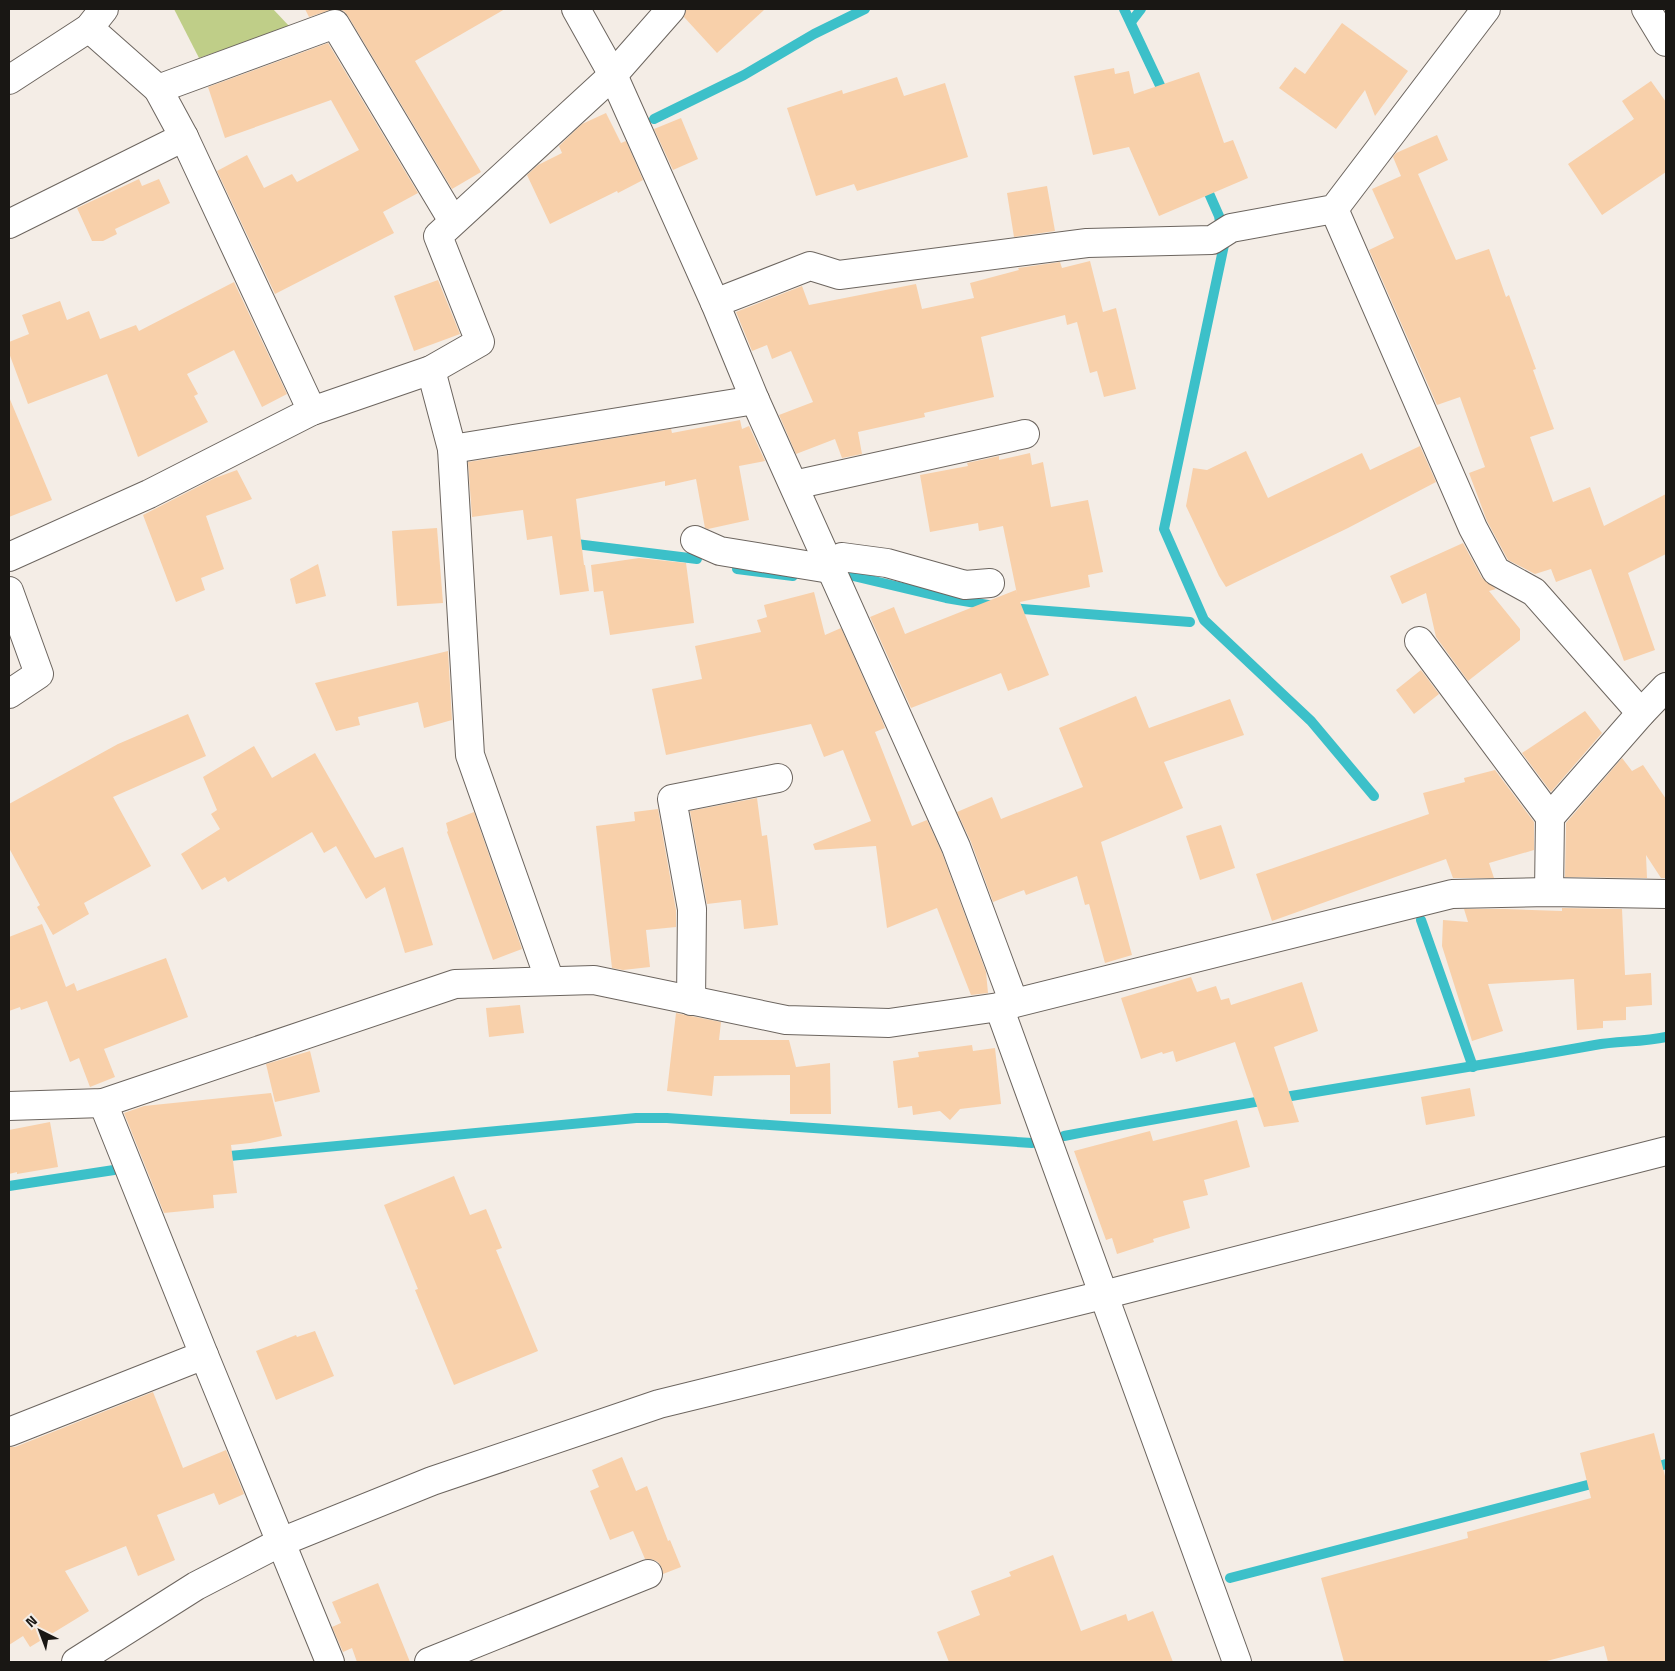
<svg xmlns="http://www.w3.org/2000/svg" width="1675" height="1671" viewBox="0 0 1675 1671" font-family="'Titillium Web',sans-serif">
  <rect width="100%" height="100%" fill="#f4ede6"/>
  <path fill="#bfce88" d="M 174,9 L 273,9 L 290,27 L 199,58 Z"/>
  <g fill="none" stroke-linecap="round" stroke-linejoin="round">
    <g stroke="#3cc0c9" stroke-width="10">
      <path d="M 1124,9 L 1165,96"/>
      <path d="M 1131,22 L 1141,9"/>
      <path d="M 654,119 L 744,75 L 814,34 L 865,9"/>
      <path d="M 1204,182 L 1219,216 L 1224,245 L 1164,529 L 1204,620 L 1311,721 L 1374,796"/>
      <path d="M 568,543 L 697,559"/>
      <path d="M 737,569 L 793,576"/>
      <path d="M 849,575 L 946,598 L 994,606"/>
      <path d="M 1011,608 L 1190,622"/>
      <path d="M 1421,920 L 1473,1067"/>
      <path d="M 1064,1136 C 1240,1102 1418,1077 1595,1045 C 1618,1041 1643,1042 1666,1037"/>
      <path d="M 219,1157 L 636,1118 L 667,1118 L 1032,1143"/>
      <path d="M 9,1186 L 114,1170"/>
      <path d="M 1650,1469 L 1666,1464"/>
      <path d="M 1230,1578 L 1599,1482"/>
    </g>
  </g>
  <g fill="#f8d0aa">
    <path d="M 305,9 L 334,9 L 309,17 Z"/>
    <path d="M 338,9 L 505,9 L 415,61 L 481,172 L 452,189 L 348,16 L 344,11 Z"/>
    <path d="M 686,9 L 765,9 L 717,53 L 684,17 Z"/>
    <path d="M 1342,23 L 1408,71 L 1375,116 L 1365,90 L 1336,129 L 1279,88 L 1295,67 L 1305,74 Z"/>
    <path d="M 328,43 L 418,193 L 383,212 L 394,233 L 275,294 L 217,171 L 247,155 L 264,188 L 292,174 L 297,182 L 359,150 L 331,100 L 225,138 L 208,87 Z"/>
    <path d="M 1114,68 L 1115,74 L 1129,71 L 1134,94 L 1199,72 L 1224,143 L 1233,140 L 1248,178 L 1159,216 L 1129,147 L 1093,155 L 1074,76 Z"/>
    <path d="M 897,77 L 904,96 L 945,83 L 968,157 L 857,191 L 854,184 L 816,196 L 787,108 L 842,90 L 843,94 Z"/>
    <path d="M 1651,81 L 1666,102 L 1666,172 L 1602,215 L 1568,164 L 1634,119 L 1622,101 Z"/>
    <path d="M 606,113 L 621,143 L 626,141 L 643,180 L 618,193 L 617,191 L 550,224 L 527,175 L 538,165 L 562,153 L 559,146 L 582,124 Z"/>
    <path d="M 681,118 L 698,159 L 673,170 L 654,129 Z"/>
    <path d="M 1437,135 L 1448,160 L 1418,174 L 1456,260 L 1489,249 L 1506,297 L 1509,295 L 1536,369 L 1533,370 L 1554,429 L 1530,437 L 1553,502 L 1590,487 L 1604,526 L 1666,494 L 1666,554 L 1628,573 L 1655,650 L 1624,661 L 1591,569 L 1556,582 L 1551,569 L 1535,574 L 1508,560 L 1487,521 L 1469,473 L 1485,467 L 1460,397 L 1437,405 L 1369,250 L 1394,238 L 1372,189 L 1401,176 L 1393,157 L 1396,153 Z"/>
    <path d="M 139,179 L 142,186 L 159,179 L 170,203 L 115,229 L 117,234 L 103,241 L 92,241 L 77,208 Z"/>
    <path d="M 1047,186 L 1055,231 L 1014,237 L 1007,193 Z"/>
    <path d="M 1090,261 L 1103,312 L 1116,308 L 1136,389 L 1104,397 L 1097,371 L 1090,373 L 1077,322 L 1067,325 L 1065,315 L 981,337 L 994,397 L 924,413 L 925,417 L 858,432 L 862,454 L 842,458 L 835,439 L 796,454 L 779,415 L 813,402 L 791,351 L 772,359 L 767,345 L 752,351 L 736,312 L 802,286 L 809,305 L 916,284 L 922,309 L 974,298 L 970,283 L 1019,270 L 1018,268 L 1060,262 L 1062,268 Z"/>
    <path d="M 438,280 L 460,334 L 414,351 L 394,296 Z"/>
    <path d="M 234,282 L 287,394 L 262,407 L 234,350 L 187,374 L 198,394 L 194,396 L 208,422 L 138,457 L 107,374 L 28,404 L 9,353 L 9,342 L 29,334 L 22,315 L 60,301 L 67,320 L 89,311 L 100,339 L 136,325 L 139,331 Z"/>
    <path d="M 9,397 L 52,500 L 9,517 Z"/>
    <path d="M 740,420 L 742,429 L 749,426 L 765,461 L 739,466 L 749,520 L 708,529 L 705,528 L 696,479 L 665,486 L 665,481 L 576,499 L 584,565 L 585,565 L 589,591 L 560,595 L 552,536 L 527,540 L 523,510 L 472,517 L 468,462 L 671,429 L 672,433 Z"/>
    <path d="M 1420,446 L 1436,482 L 1348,528 L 1226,587 L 1219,576 L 1186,506 L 1193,468 L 1207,470 L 1246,451 L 1268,498 L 1362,453 L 1370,470 Z"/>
    <path d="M 1030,453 L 1032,465 L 1043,462 L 1051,507 L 1088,500 L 1103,572 L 1088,575 L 1090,587 L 1020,602 L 1049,675 L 1008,691 L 1001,673 L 911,708 L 870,617 L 894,607 L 905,634 L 1016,590 L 1017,594 L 1003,526 L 979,531 L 978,523 L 930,532 L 920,475 L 968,466 L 967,463 L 999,456 L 999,460 Z"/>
    <path d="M 237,470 L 252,499 L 206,516 L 224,569 L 201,578 L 205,590 L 176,602 L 143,515 L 215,478 Z"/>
    <path d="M 437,528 L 443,603 L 397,606 L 392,531 Z"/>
    <path d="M 1463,543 L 1482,578 L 1496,589 L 1489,591 L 1520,629 L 1520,640 L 1468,681 L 1436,637 L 1426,593 L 1402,604 L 1390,576 Z"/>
    <path d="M 639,558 L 686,563 L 694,623 L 610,635 L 603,591 L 594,592 L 591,565 Z"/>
    <path d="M 318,564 L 326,596 L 296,604 L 290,579 Z"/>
    <path d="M 814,592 L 825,635 L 841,628 L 882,720 L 885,728 L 875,732 L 912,826 L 927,820 L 942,853 L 986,972 L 988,993 L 971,995 L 937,908 L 887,928 L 876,846 L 815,850 L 813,844 L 871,821 L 843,750 L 824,757 L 811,724 L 666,755 L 652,689 L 702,679 L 695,646 L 761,632 L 757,620 L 767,617 L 764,605 Z"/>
    <path d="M 448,651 L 452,720 L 424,728 L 418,702 L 358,717 L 360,725 L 336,731 L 315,683 Z"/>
    <path d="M 1421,670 L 1439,694 L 1414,714 L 1396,690 Z"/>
    <path d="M 1136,696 L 1149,728 L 1230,699 L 1244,735 L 1164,762 L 1183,808 L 1101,842 L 1132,955 L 1105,963 L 1089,904 L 1085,905 L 1077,876 L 1026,895 L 1024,890 L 993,902 L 971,842 L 957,812 L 992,797 L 1001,819 L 1083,787 L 1059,728 Z"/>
    <path d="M 1585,711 L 1602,733 L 1551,792 L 1522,753 Z"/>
    <path d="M 188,714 L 206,756 L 113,797 L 151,866 L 84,903 L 89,914 L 53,935 L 37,907 L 40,905 L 9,848 L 9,804 L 118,744 Z"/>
    <path d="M 254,746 L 272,778 L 315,753 L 375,858 L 403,847 L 433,945 L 405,953 L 385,887 L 366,899 L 336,846 L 324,853 L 312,832 L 228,882 L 225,877 L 202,890 L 181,854 L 220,829 L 211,814 L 217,810 L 203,777 Z"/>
    <path d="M 1622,758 L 1632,771 L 1643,765 L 1666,799 L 1666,878 L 1661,878 L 1646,855 L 1647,878 L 1565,877 L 1566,823 Z"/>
    <path d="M 1495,770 L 1534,822 L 1534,850 L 1489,863 L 1494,878 L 1453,878 L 1446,859 L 1272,921 L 1256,874 L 1429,814 L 1423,793 L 1465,782 L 1464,778 Z"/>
    <path d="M 757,798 L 762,836 L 767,835 L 778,925 L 744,929 L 741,900 L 707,904 L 690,811 Z"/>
    <path d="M 658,809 L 676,910 L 676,927 L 646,930 L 650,967 L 623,970 L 612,968 L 596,826 L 635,821 L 634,812 Z"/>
    <path d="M 474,812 L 522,949 L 493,960 L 447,832 L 448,831 L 446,823 Z"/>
    <path d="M 1221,825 L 1235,868 L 1200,880 L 1186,836 Z"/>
    <path d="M 1562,908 L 1622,909 L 1625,975 L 1651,973 L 1652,1005 L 1626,1007 L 1626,1020 L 1603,1021 L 1603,1028 L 1577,1030 L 1574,979 L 1488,984 L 1503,1031 L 1472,1041 L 1442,946 L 1443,920 L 1468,922 L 1464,909 L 1505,909 L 1562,911 Z"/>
    <path d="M 42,924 L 66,987 L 74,983 L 77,991 L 166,958 L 188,1017 L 104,1049 L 115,1077 L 90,1087 L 79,1058 L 70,1062 L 47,1001 L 21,1010 L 20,1007 L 9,1011 L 9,937 Z"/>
    <path d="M 1191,977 L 1197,992 L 1216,986 L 1221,1000 L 1229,998 L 1231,1005 L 1302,982 L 1318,1031 L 1274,1047 L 1299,1122 L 1264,1127 L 1235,1042 L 1176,1062 L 1173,1051 L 1163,1054 L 1162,1052 L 1141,1059 L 1121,998 Z"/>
    <path d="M 520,1005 L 524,1033 L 489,1037 L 486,1008 Z"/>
    <path d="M 676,1013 L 721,1022 L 719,1040 L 789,1040 L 796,1067 L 830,1063 L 831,1114 L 790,1114 L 790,1075 L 714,1076 L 712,1096 L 667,1091 Z"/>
    <path d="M 972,1045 L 973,1051 L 995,1048 L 1001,1104 L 960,1109 L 950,1120 L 940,1111 L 913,1115 L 912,1106 L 898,1108 L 893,1061 L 919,1057 L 918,1052 Z"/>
    <path d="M 310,1051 L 320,1092 L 275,1102 L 266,1064 Z"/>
    <path d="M 1470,1088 L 1475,1116 L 1426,1125 L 1421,1097 Z"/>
    <path d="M 271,1093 L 282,1136 L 250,1143 L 231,1145 L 237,1193 L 213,1195 L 214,1208 L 164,1213 L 124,1113 L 144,1106 Z"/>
    <path d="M 1237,1120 L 1250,1167 L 1204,1180 L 1208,1195 L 1183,1201 L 1190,1228 L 1153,1239 L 1154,1242 L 1117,1254 L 1112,1238 L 1106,1240 L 1074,1151 L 1150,1131 L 1153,1141 Z"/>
    <path d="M 50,1122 L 58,1167 L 17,1174 L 17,1172 L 9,1174 L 9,1130 Z"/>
    <path d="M 454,1176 L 470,1215 L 486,1209 L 502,1248 L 496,1250 L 538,1351 L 454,1385 L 415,1290 L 418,1289 L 384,1205 Z"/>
    <path d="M 315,1331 L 334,1376 L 276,1400 L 256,1351 L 296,1335 L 297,1337 Z"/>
    <path d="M 153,1392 L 183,1468 L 226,1450 L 244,1494 L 219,1505 L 214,1493 L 157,1515 L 175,1560 L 138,1576 L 126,1546 L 65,1571 L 89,1611 L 30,1647 L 23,1636 L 9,1645 L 9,1447 L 15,1447 Z"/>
    <path d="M 1654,1433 L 1666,1480 L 1666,1662 L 1608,1662 L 1604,1646 L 1543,1662 L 1344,1662 L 1321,1578 L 1468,1538 L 1467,1532 L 1591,1498 L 1580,1453 Z"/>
    <path d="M 622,1457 L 636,1491 L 647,1486 L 668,1541 L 670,1540 L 681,1567 L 663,1574 L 662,1568 L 658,1562 L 651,1559 L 645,1559 L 633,1531 L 610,1540 L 590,1491 L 599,1487 L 592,1470 Z"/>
    <path d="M 1053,1555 L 1081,1631 L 1126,1614 L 1128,1621 L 1153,1611 L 1173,1662 L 949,1662 L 937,1632 L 980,1615 L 971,1591 L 1011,1576 L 1009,1572 Z"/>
    <path d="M 378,1583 L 410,1662 L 357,1662 L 352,1648 L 343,1652 L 332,1627 L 341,1623 L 332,1602 Z"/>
  </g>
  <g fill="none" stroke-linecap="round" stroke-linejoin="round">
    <defs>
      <g id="minor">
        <path d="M 576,9 L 613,75 L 715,303 L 755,400 L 956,847 L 1014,1003"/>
        <path d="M 1646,9 L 1666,42"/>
        <path d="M 89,28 L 158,89 L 335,24 L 453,221"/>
        <path d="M 9,80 L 89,28 L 104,9"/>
        <path d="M 158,89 L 184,137 L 312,411"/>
        <path d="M 1334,209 L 1473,528 L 1496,571 L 1534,592 L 1641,713"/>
        <path d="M 9,224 L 184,137"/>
        <path d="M 715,303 L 810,266 L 839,275 L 1087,243 L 1212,240 L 1231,228 L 1334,209 L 1486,9"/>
        <path d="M 431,370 L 452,449 L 470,755 L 550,981"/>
        <path d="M 452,449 L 755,400"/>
        <path d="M 794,485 L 1025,434"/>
        <path d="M 695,540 L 720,551 L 830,569 L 842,557 L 887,563 L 965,585 L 990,583"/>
        <path d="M 9,557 L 149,494 L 312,411 L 431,370 L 480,342 L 438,236 L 613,75 L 671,9"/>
        <path d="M 9,591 L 39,674 L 9,694"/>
        <path d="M 1419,641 L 1550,817"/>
        <path d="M 1549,892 L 1550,817 L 1641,713 L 1666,687"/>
        <path d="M 691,1001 L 692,909 L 672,799 L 778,778"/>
        <path d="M 999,1007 L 1237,1662"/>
        <path d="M 103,1103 L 204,1355 L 330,1662"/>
        <path d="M 9,1106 L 103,1103 L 455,984 L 594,980 L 786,1020 L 889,1023 L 999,1007 L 1452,894 L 1549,892 L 1666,894"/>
        <path d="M 9,1432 L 204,1355"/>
        <path d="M 76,1662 L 196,1586 L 281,1542 L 432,1481 L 659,1404 L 1103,1295 L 1666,1151"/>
        <path d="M 429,1662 L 648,1574"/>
      </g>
    </defs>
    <use href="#minor" stroke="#6c655f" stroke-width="30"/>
    <use href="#minor" stroke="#fff" stroke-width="28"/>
  </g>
  <rect width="1675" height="1671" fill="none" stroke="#191714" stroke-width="20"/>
  <g transform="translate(40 1631) rotate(318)" stroke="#f4ede6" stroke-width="4" paint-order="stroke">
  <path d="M0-4L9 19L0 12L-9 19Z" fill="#191714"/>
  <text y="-8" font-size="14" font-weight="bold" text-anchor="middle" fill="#191714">N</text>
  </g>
</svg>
